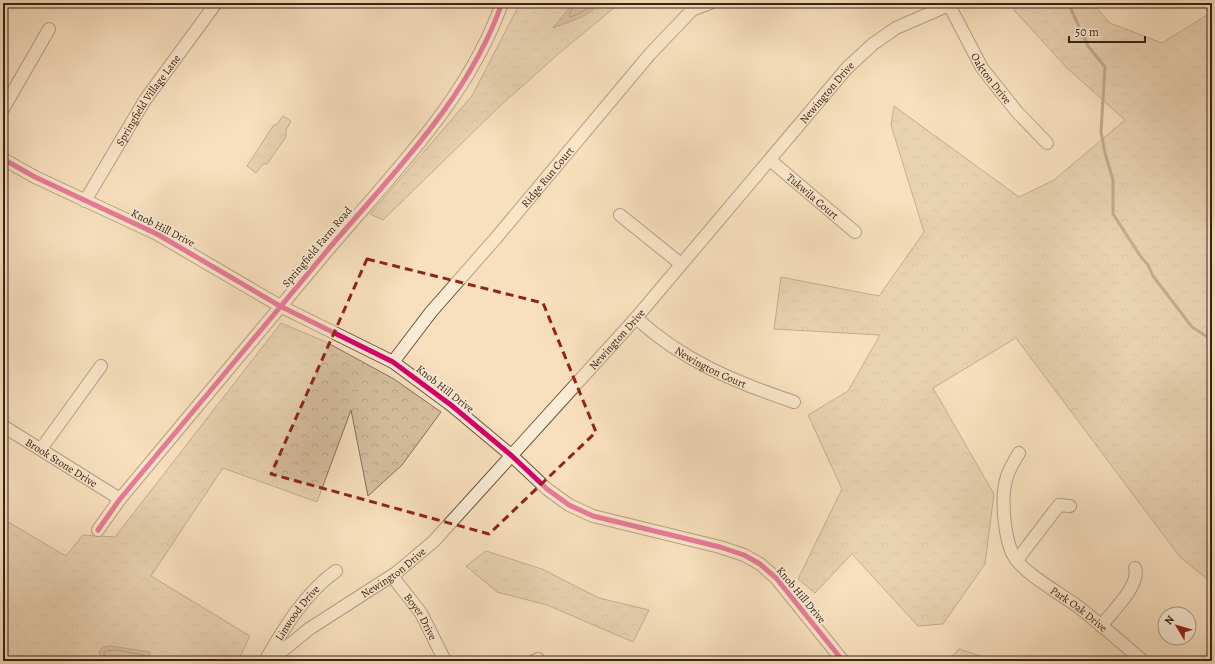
<svg xmlns="http://www.w3.org/2000/svg" width="1215" height="664" viewBox="0 0 1215 664" font-family="Alegreya,serif">
  <defs>
    <pattern id="forest-crowns" width="20" height="18" patternUnits="userSpaceOnUse"><rect width="20" height="18" fill="#d7c0a2"/><path d="M2 6a3 3 0 1 1 6 0M12 15a3 3 0 1 1 6 0" fill="none" stroke="#b9a58b"/></pattern>
    <pattern id="park-tufts" width="24" height="20" patternUnits="userSpaceOnUse"><rect width="24" height="20" fill="#d7c0a2"/><path d="M3 7l-1-3M5 7V3M7 7l1-3M15 17l-1-3M17 17v-4M19 17l1-3" fill="none" stroke="#b9a58b"/></pattern>
  </defs>
  <rect width="100%" height="100%" fill="#f8e0be"/>
  <filter id="stains"><feTurbulence type="fractalNoise" baseFrequency=".005" numOctaves="4"/><feColorMatrix values="0 0 0 0 .2 0 0 0 0 .09 0 0 0 0 .02 0 0 0 .5 -.17"/></filter>
  <radialGradient id="worn" r=".72"><stop offset=".6" stop-color="#630" stop-opacity="0"/><stop offset="1" stop-color="#630" stop-opacity=".3"/></radialGradient>
  <g fill="url(#forest-crowns)" stroke="#88715c">
    <path d="M 520,3 L 620,3 L 563,50 L 502,104 L 383,220 L 370,214 L 472,96 Z"/>
    <path d="M 1012,3 L 1092,3 L 1110,23 L 1162,43 L 1212,12 L 1212,583 L 1180,557 L 1016,338 L 933,388 L 994,494 L 985,564 L 943,624 L 918,626 L 852,554 L 815,593 L 798,579 L 842,489 L 808,415 L 848,391 L 880,335 L 774,329 L 781,277 L 879,296 L 924,232 L 891,125 L 894,106 L 1019,197 L 1054,180 L 1125,120 L 1067,68 L 1014,10 Z"/>
    <path d="M 281,323 L 326,342 L 394,379 L 441,412 L 402,465 L 368,496 L 351,410 L 317,502 L 223,468 L 151,576 L 250,636 L 238,661 L 187,661 L 185,660 L 184,661 L 3,661 L 3,519 L 66,556 L 83,535 L 115,537 Z"/>
    <path d="M 486,551 L 542,569 L 599,598 L 649,610 L 633,642 L 547,605 L 497,592 L 466,566 Z"/>
    <path d="M 959,649 L 996,661 L 948,661 Z"/>
  </g>
  <path fill="url(#park-tufts)" stroke="#88715c" d="M 283,116 L 291,121 L 286,130 L 286,137 L 267,164 L 263,164 L 256,173 L 247,166 L 273,126 L 277,124 Z"/>
  <g fill="#b79f85" stroke="#846d59">
    <path d="M 573,3 L 603,3 L 582,17 L 553,28 Z"/>
    <path d="M 111,646 L 150,652 L 149,661 L 102,661 L 99,652 L 103,647 Z"/>
  </g>
  <g fill="none" stroke-linecap="round" stroke-linejoin="round">
    <g stroke="#78604e" stroke-width="1">
      <path d="M 575,3 L 569,14 L 570,17 L 580,13 L 597,3"/>
      <path d="M 105,661 L 104,652 L 106,651 L 116,650 L 144,655 L 145,661"/>
    </g>
    <path stroke="#846d59" stroke-width="3" d="M 1068,3 L 1088,46 L 1105,67 L 1101,132 L 1105,153 L 1113,180 L 1113,214 L 1141,257 L 1148,265 L 1153,276 L 1192,327 L 1212,340"/>
    <defs>
      <g id="minor">
        <path id="s1" d="M 948,3 L 982,68 L 1017,112 L 1047,143"/>
        <path d="M 3,109 L 49,29"/>
        <path d="M 3,159 L 35,177 L 157,234 L 280,306 L 393,362 L 451,405 L 512,456 L 547,489 L 569,505 L 593,516 L 720,547 L 744,555 L 760,564 L 776,578 L 843,661"/>
        <path id="s2" d="M 770,160 L 855,232"/>
        <path id="s3" d="M 85,201 L 145,100 L 216,3"/>
        <path d="M 620,215 L 681,264"/>
        <path id="s4" d="M 636,318 C 683,361 735,382 794,402"/>
        <path id="s5" d="M 393,362 L 431,312 L 496,238 L 650,54 L 692,10 L 710,3"/>
        <path id="s6" d="M 3,426 L 120,499"/>
        <path d="M 41,449 L 101,366"/>
        <path id="s7" d="M 1019,453 C 1014,462 1008,470 1006,480 C 1001,499 1004,541 1015,558 C 1026,575 1063,595 1080,608 C 1101,625 1122,643 1143,661"/>
        <path d="M 98,530 L 120,499 C 189,417 257,334 326,252 C 391,175 468,100 502,3"/>
        <path d="M 1017,560 L 1059,505 L 1070,506"/>
        <path id="s8" d="M 392,576 L 421,613 L 445,661"/>
        <path d="M 1101,626 C 1111,613 1141,585 1135,568"/>
        <path id="s9" d="M 265,661 C 284,628 305,593 336,571"/>
        <path id="s10" d="M 270,661 L 309,629 L 396,573 L 434,541 L 636,318 L 847,68 L 873,44 L 896,28 L 949,5"/>
        <path d="M 534,661 L 538,659"/>
      </g>
    </defs>
    <use href="#minor" stroke="#685241" stroke-width="14"/>
    <use href="#minor" stroke="#faebd5" stroke-width="12"/>
    <defs>
      <g id="cycleway">
        <path d="M 3,159 L 35,177 L 157,234 L 280,306 L 393,362 L 451,405 L 512,456 L 547,489 L 569,505 L 593,516 L 720,547 L 744,555 L 760,564 L 776,578 L 843,661"/>
        <path d="M 98,530 L 120,499 C 189,417 257,334 326,252 C 391,175 468,100 502,3"/>
      </g>
    </defs>
    <use href="#cycleway" stroke="#faebd5" stroke-width="8"/>
    <use href="#cycleway" stroke="#d6006c" stroke-width="5"/>
  </g>
  <path d="M0 0H1215V664H0ZM 367,259 L 543,303 L 596,432 L 489,534 L 271,474 Z" fill="#f8e0be" fill-opacity=".55" fill-rule="evenodd"/>
  <path fill="none" stroke="#8f2418" stroke-width="3" stroke-dasharray="8 5" stroke-linejoin="round" d="M 367,259 L 543,303 L 596,432 L 489,534 L 271,474 Z"/>
  <g text-anchor="middle" dominant-baseline="central" stroke-width="3.5" stroke-linejoin="round" paint-order="stroke">
    <g font-size="11" fill="#382217" stroke="#faebd5">
      <text stroke="none"><textPath href="#s1" startOffset="87">Oakton Drive</textPath></text>
      <text stroke="none"><textPath href="#s10" startOffset="800">Newington Drive</textPath></text>
      <text stroke="none"><textPath href="#s3" startOffset="119">Springfield Village Lane</textPath></text>
      <text stroke="none"><textPath href="#s5" startOffset="241">Ridge Run Court</textPath></text>
      <text stroke="none"><textPath href="#s2" startOffset="56">Tukwila Court</textPath></text>
      <text transform="translate(163 228) rotate(27)">Knob Hill Drive</text>
      <text transform="translate(317 247) rotate(-50)">Springfield Farm Road</text>
      <text stroke="none"><textPath href="#s10" startOffset="476">Newington Drive</textPath></text>
      <text stroke="none"><textPath href="#s4" startOffset="90">Newington Court</textPath></text>
      <text transform="translate(445 389) rotate(38)">Knob Hill Drive</text>
      <text stroke="none"><textPath href="#s6" startOffset="69">Brook Stone Drive</textPath></text>
      <text stroke="none"><textPath href="#s10" startOffset="152">Newington Drive</textPath></text>
      <text transform="translate(801 595) rotate(50)">Knob Hill Drive</text>
      <text stroke="none"><textPath href="#s7" startOffset="192">Park Oak Drive</textPath></text>
      <text stroke="none"><textPath href="#s9" startOffset="58">Linwood Drive</textPath></text>
      <text stroke="none"><textPath href="#s8" startOffset="50">Boyer Drive</textPath></text>
    </g>
  </g>
  <rect width="1215" height="664" fill="none" stroke="#f8e0be" stroke-width="16"/>
  <rect x="4" y="4" width="1207" height="656" fill="none" stroke="#382217" stroke-width="2"/>
  <rect x="8" y="8" width="1199" height="648" fill="none" stroke="#382217"/>
  <g transform="translate(1177 626) rotate(308)"><circle r="19" fill="#faebd5" stroke="#ac9b89"/>
  <path d="M0-3L7 15L0 10L-7 15Z" fill="#8f2418"/>
  <text y="-6" font-size="11" font-weight="bold" text-anchor="middle" fill="#382217">N</text>
  </g>
  <path d="M1069 36v6h76v-6" fill="none" stroke="#382217" stroke-width="2"/>
  <text x="1075" y="36" font-size="12" fill="#382217" stroke="#faebd5" stroke-width="3" paint-order="stroke">50 m</text>
  <rect width="100%" height="100%" filter="url(#stains)"/>
  <rect width="100%" height="100%" fill="url(#worn)"/>
</svg>
